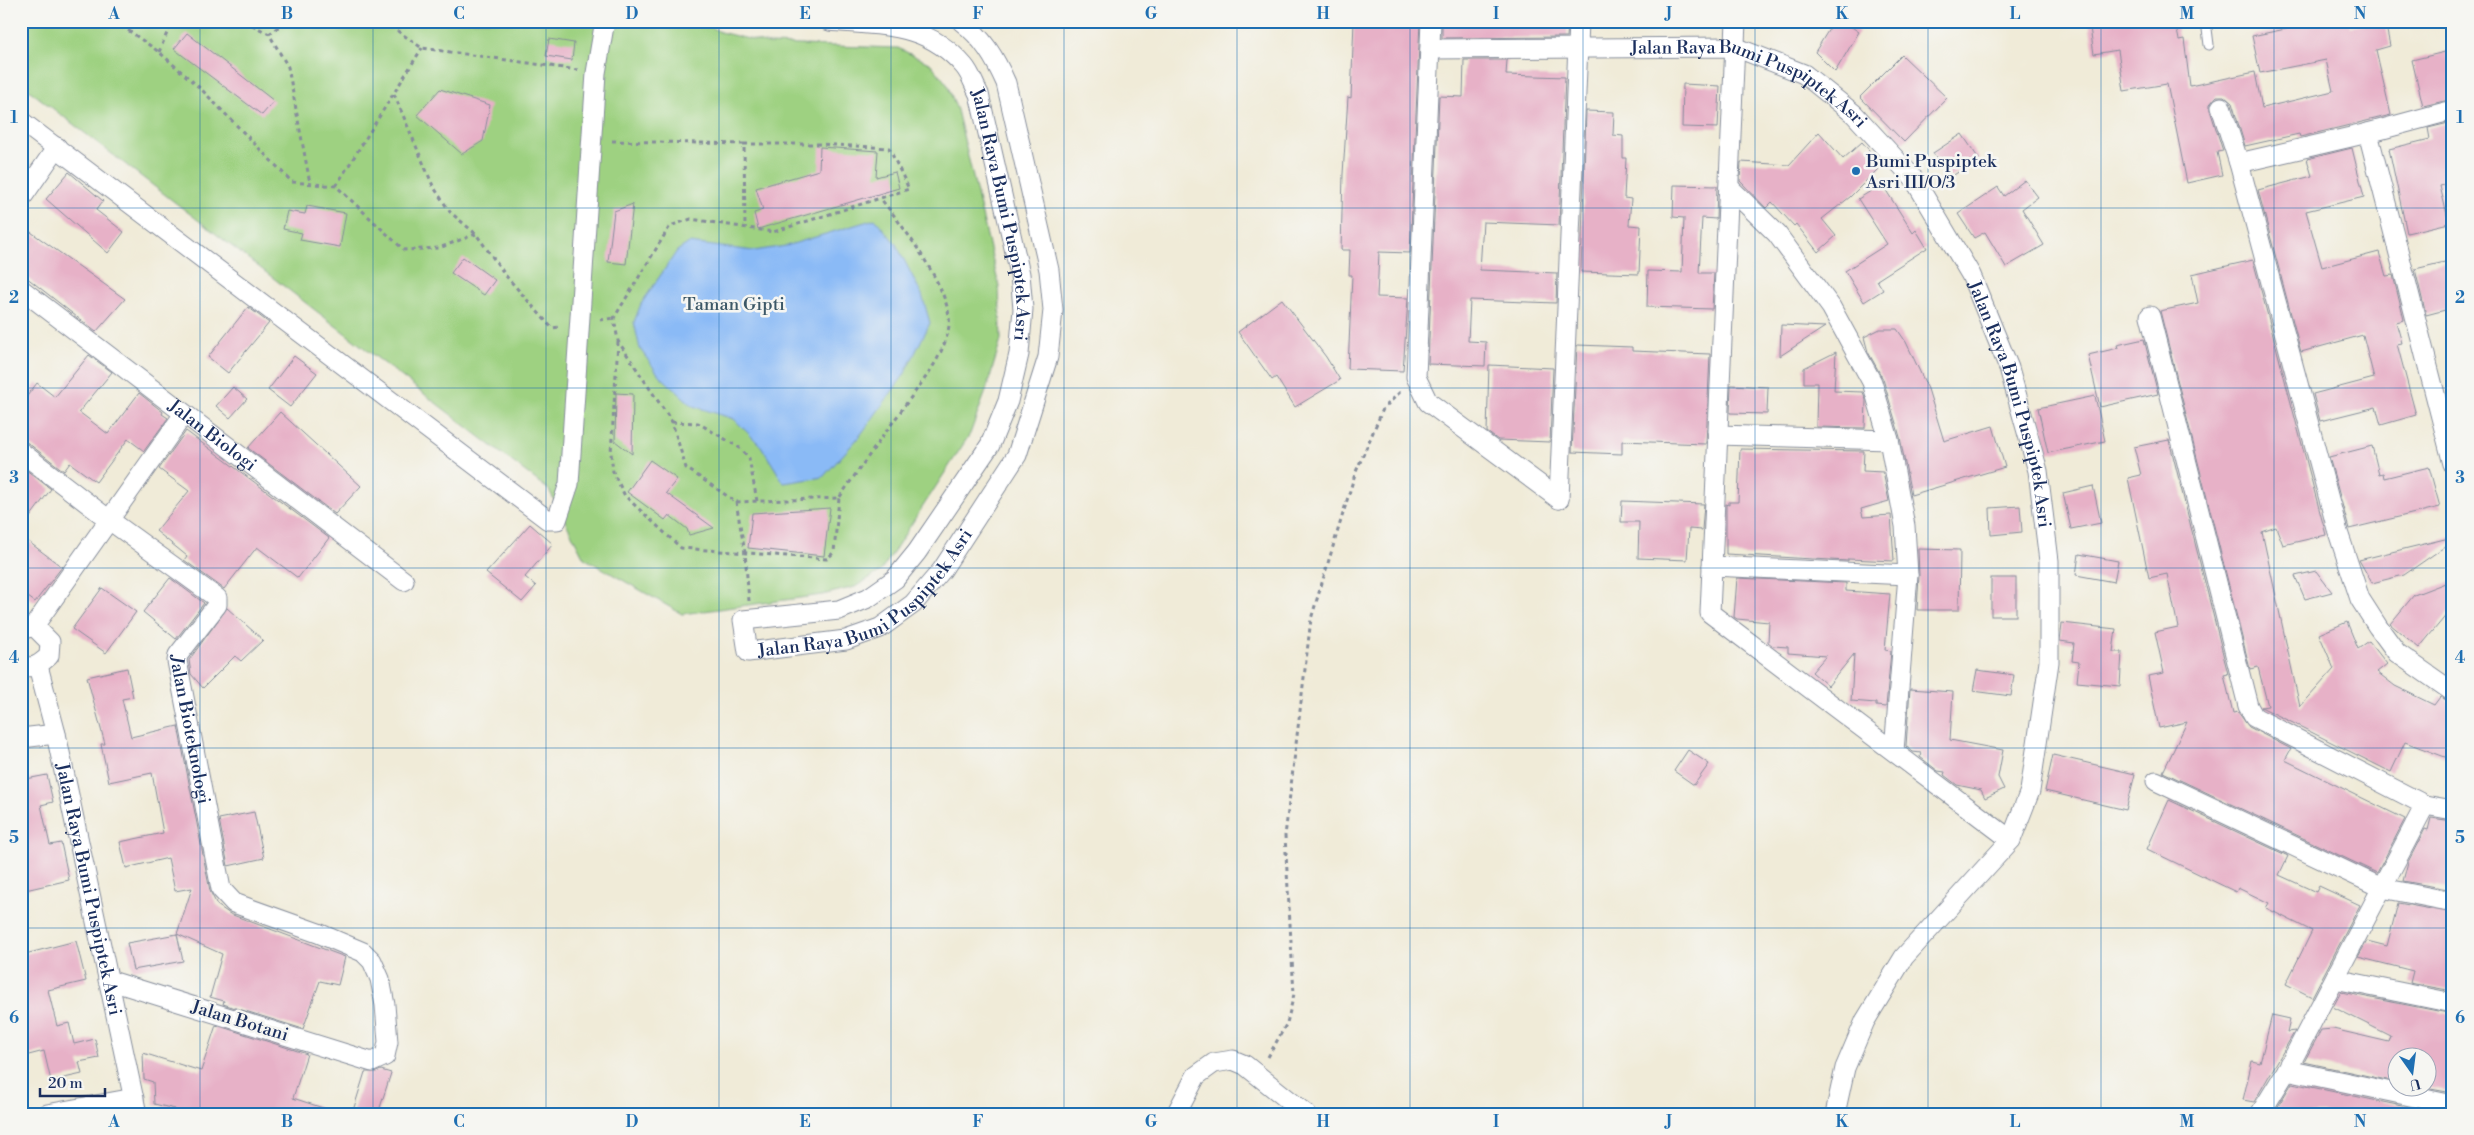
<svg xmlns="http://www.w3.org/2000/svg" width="2474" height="1135" viewBox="0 0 2474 1135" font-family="'Libre Bodoni',serif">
  <rect width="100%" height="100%" fill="#f6f6f2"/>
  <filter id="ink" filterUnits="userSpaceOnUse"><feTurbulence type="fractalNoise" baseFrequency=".02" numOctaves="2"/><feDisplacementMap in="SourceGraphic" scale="10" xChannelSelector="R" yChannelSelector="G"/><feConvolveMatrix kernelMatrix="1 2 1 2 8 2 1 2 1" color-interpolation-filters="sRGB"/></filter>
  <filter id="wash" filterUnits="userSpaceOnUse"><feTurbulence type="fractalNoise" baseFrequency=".0096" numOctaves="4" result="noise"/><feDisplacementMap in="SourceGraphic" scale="20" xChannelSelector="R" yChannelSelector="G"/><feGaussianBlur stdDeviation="1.12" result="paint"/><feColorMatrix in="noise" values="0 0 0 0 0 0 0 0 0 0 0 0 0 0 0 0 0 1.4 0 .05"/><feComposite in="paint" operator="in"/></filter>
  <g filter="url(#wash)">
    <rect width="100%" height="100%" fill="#f0ebd8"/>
    <path fill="#9ed181" stroke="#5c8070" d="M 21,21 L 699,21 L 720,32 L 769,44 L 898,48 L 931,64 L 947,84 L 957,110 L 999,286 L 1001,340 L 986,391 L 970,434 L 881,571 L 855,587 L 822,595 L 682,614 L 584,558 L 549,490 L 21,84 Z"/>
    <path fill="#8abaf6" stroke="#5274aa" d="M 875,219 L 896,244 L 922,295 L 930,323 L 904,375 L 859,437 L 823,477 L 784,483 L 761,446 L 734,419 L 693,406 L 659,375 L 640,349 L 634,322 L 641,304 L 677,251 L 689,243 L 754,251 L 786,246 Z"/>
    <g id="blocks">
      <g fill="#e7b1c7">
        <path d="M 1354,21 L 1420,21 L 1410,253 L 1379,252 L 1377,297 L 1408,298 L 1403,371 L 1348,369 L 1352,275 L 1349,275 L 1350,250 L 1341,250 L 1343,174 L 1348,97 L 1351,98 Z"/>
        <path d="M 1442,21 L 1568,21 L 1567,37 L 1442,38 Z"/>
        <path d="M 1834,21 L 1843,21 L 1859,32 L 1835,72 L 1815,52 Z"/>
        <path d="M 2089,21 L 2175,21 L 2179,40 L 2184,39 L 2190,86 L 2255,72 L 2262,108 L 2333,91 L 2326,60 L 2260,73 L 2252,36 L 2324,21 L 2349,21 L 2350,27 L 2385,21 L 2390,46 L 2376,50 L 2391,115 L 2300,137 L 2299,134 L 2245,146 L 2232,103 L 2224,96 L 2217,96 L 2210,104 L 2210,110 L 2223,151 L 2217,152 L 2222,175 L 2187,183 L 2167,84 L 2124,91 L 2118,50 L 2094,54 Z"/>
        <path d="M 187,33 L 274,101 L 262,115 L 174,49 Z"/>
        <path d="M 549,39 L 574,43 L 572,60 L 546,56 Z"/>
        <path d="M 2453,50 L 2453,99 L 2423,106 L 2412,60 Z"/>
        <path d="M 1902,55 L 1947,98 L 1904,142 L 1860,97 Z"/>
        <path d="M 1464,60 L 1507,60 L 1506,75 L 1565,77 L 1559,225 L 1483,222 L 1480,270 L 1557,273 L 1556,303 L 1470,300 L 1468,341 L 1486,342 L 1485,366 L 1428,364 L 1439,96 L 1463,97 Z"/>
        <path d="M 1683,84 L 1720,86 L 1718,128 L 1682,127 Z"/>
        <path d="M 440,89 L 490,105 L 483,141 L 462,154 L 417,115 Z"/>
        <path d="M 1586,111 L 1614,112 L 1613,135 L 1623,136 L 1623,158 L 1626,158 L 1624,198 L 1631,199 L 1629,225 L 1641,226 L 1639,274 L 1581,272 Z"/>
        <path d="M 2453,122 L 2453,183 L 2440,186 L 2449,223 L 2407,233 L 2389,149 L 2430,139 L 2428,128 Z"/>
        <path d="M 1819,132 L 1843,159 L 1862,142 L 1882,165 L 1850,197 L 1822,219 L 1836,236 L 1818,252 L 1796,224 L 1794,226 L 1772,202 L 1766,208 L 1740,181 L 1741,162 L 1789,165 Z"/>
        <path d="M 1962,134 L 1979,159 L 1949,178 L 1933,153 Z"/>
        <path d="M 820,147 L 878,151 L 876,177 L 895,172 L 899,188 L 758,229 L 754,213 L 763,210 L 756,188 L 819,170 Z"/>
        <path d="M 2352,148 L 2364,197 L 2306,211 L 2322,267 L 2379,252 L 2386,276 L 2393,275 L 2404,320 L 2396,322 L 2402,343 L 2397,344 L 2416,415 L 2381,425 L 2376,407 L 2320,421 L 2313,394 L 2374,378 L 2363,335 L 2301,352 L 2258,190 L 2312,176 L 2307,159 Z"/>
        <path d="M 69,172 L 103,201 L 96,210 L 124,232 L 108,253 L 46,199 Z"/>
        <path d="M 2025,180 L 2038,197 L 2022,209 L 2044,245 L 2006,267 L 1985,232 L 1974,238 L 1958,214 L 1998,187 L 2004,196 Z"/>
        <path d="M 1882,184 L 1913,233 L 1916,230 L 1927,248 L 1877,280 L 1883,290 L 1864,302 L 1845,271 L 1887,244 L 1858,199 Z"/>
        <path d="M 1674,185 L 1717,186 L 1716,219 L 1702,218 L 1699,273 L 1714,273 L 1712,309 L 1647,307 L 1648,271 L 1682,272 L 1684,218 L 1673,217 Z"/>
        <path d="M 633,204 L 626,264 L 608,262 L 614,211 Z"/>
        <path d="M 307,206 L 346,213 L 340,247 L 300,240 L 302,233 L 283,229 L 287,211 L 305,214 Z"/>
        <path d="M 21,225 L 125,299 L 96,332 L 21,273 Z"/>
        <path d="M 463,257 L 495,280 L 484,295 L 451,273 Z"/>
        <path d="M 2253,260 L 2326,535 L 2283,545 L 2276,527 L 2262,532 L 2300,707 L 2334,669 L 2319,634 L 2347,622 L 2358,649 L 2369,641 L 2387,664 L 2377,672 L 2395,686 L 2434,705 L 2440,697 L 2453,703 L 2453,760 L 2405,742 L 2391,772 L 2261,707 L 2268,706 L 2258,667 L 2250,669 L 2160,311 L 2198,303 L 2192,274 Z"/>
        <path d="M 2449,261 L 2453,276 L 2453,308 L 2426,315 L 2415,269 Z"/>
        <path d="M 1282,299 L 1326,357 L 1340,380 L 1295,407 L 1276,377 L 1272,380 L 1238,332 Z"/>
        <path d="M 248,307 L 269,323 L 228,373 L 208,357 Z"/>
        <path d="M 1781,325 L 1825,327 L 1780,356 Z"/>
        <path d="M 1880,329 L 1897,329 L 1906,342 L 1928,389 L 1944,441 L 1993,426 L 2005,467 L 1911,495 L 1900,437 L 1883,379 L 1868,352 L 1864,337 Z"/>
        <path d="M 2144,339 L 2158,394 L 2100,407 L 2088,355 L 2118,348 L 2117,345 Z"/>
        <path d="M 1577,345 L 1632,347 L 1632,351 L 1710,354 L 1706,444 L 1622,441 L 1622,454 L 1572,452 Z"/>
        <path d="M 1836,352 L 1834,391 L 1863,392 L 1866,400 L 1865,428 L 1816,427 L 1817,383 L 1804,383 L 1804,368 Z"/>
        <path d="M 89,355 L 112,372 L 79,412 L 108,434 L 139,393 L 163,412 L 162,414 L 168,418 L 144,451 L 128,439 L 96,482 L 70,463 L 64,471 L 28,443 L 21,441 L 21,404 L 37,383 L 55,397 Z"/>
        <path d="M 294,356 L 317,373 L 290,407 L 268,390 Z"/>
        <path d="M 1489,365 L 1553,368 L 1550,442 L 1498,440 L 1487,432 Z"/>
        <path d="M 1731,385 L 1768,387 L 1767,414 L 1730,413 Z"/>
        <path d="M 233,387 L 247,399 L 230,418 L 216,406 Z"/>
        <path d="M 616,393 L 633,394 L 632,454 L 615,441 Z"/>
        <path d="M 2095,396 L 2105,441 L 2048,453 L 2038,408 Z"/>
        <path d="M 280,412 L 361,486 L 335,514 L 248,448 Z"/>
        <path d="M 186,431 L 329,538 L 298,578 L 257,547 L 224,589 L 184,560 L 187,556 L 156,531 L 189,491 L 159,469 Z"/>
        <path d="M 2169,440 L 2228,674 L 2224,675 L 2233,713 L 2238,712 L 2249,727 L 2291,749 L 2285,760 L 2405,819 L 2377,873 L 2163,772 L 2187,722 L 2159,728 L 2148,676 L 2164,673 L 2155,632 L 2178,627 L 2167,574 L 2149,578 L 2128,478 L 2141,475 L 2134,447 Z"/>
        <path d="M 2372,446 L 2379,474 L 2383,473 L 2384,478 L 2429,467 L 2440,507 L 2349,529 L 2329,457 Z"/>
        <path d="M 1740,449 L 1864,451 L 1863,471 L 1883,472 L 1889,501 L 1861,509 L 1863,517 L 1891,515 L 1894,561 L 1848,559 L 1848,561 L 1726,554 L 1726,504 L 1729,505 L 1729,502 L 1738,502 Z"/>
        <path d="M 650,460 L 677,479 L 666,493 L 714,528 L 689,535 L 687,529 L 669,515 L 665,520 L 627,492 Z"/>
        <path d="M 21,466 L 51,489 L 21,529 Z"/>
        <path d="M 2093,486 L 2101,523 L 2071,529 L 2063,493 Z"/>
        <path d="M 1622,501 L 1704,504 L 1702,530 L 1689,529 L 1687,560 L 1638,558 L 1639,522 L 1621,522 Z"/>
        <path d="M 2020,506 L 2022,532 L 1991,535 L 1990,508 Z"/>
        <path d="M 830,508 L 824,556 L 748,548 L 752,513 Z"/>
        <path d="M 530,524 L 553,544 L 525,577 L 536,586 L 522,602 L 486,573 Z"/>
        <path d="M 21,536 L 62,567 L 35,602 L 21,592 Z"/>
        <path d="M 2453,537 L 2453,541 L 2404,575 L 2372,583 L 2359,560 Z"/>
        <path d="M 1918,549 L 1960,550 L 1959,610 L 1917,610 L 1919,576 Z"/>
        <path d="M 2079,554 L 2118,561 L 2114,582 L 2076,575 Z"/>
        <path d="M 2316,571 L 2332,592 L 2305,599 L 2295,576 Z"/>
        <path d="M 170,578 L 204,603 L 176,639 L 143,612 Z"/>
        <path d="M 1737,578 L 1846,583 L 1846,591 L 1890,594 L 1885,650 L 1891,651 L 1886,707 L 1876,706 L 1876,703 L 1851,701 L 1854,654 L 1828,686 L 1812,672 L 1826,656 L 1788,653 L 1788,647 L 1773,646 L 1768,642 L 1769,622 L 1737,619 L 1734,617 Z"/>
        <rect x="1991" y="578" width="25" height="38"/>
        <path d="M 2453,580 L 2453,607 L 2419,648 L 2390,624 L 2414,595 Z"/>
        <path d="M 102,588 L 136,612 L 106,653 L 72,629 Z"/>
        <path d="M 227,608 L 263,640 L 241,661 L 235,656 L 203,688 L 191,674 L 189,660 Z"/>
        <path d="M 2062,623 L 2116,629 L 2113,652 L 2122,652 L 2120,686 L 2077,682 L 2079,662 L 2072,661 L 2074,643 L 2060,641 Z"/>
        <path d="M 127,668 L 133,697 L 122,699 L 131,737 L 178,726 L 210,891 L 217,905 L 230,914 L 345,957 L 338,985 L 320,981 L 303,1029 L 223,1004 L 224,1001 L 210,997 L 222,954 L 177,934 L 192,888 L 175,891 L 168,858 L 126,868 L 120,842 L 163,833 L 152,773 L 109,782 L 101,744 L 105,744 L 87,677 Z"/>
        <path d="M 1977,670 L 2014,675 L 2011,696 L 1973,691 Z"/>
        <path d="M 1910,689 L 1953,692 L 1950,740 L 2003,750 L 1998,777 L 2004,789 L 1985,798 L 1981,790 L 1957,785 L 1944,775 L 1945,772 L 1938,771 L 1920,757 L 1921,753 L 1913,752 L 1906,746 Z"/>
        <path d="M 1688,750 L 1709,764 L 1694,785 L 1674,771 Z"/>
        <path d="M 2053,755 L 2135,774 L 2126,810 L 2045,791 Z"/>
        <path d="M 47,775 L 53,802 L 41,805 L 50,845 L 61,843 L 69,880 L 21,891 L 21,780 Z"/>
        <path d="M 2169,800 L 2288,856 L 2279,875 L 2316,892 L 2319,886 L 2360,905 L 2312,997 L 2286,984 L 2312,931 L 2266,908 L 2269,903 L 2238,888 L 2236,892 L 2147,849 Z"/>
        <path d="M 254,812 L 264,858 L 228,866 L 219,819 Z"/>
        <path d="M 2431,818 L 2453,821 L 2453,890 L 2403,881 L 2408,862 L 2425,829 L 2428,830 Z"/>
        <path d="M 2398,903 L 2453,913 L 2453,991 L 2410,983 L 2413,971 L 2358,957 L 2367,941 L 2387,946 Z"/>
        <path d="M 177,934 L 183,961 L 133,970 L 127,943 Z"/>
        <path d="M 76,941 L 86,981 L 48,990 L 57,1026 L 69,1023 L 74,1044 L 95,1039 L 99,1058 L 79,1062 L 82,1074 L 51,1081 L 44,1051 L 21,1057 L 21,955 Z"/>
        <path d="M 2341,992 L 2453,1014 L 2453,1093 L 2425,1088 L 2426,1088 L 2426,1058 L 2396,1058 L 2396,1082 L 2304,1062 L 2321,1030 L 2333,1029 L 2389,1042 L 2391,1036 L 2333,1007 Z"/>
        <path d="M 2272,1015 L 2290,1019 L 2287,1032 L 2295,1031 L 2254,1102 L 2243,1100 L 2252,1061 L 2260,1063 Z"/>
        <path d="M 216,1025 L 307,1054 L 293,1098 L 329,1110 L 329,1114 L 173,1114 L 175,1109 L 154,1104 L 153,1082 L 144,1079 L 143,1053 L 201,1071 Z"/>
        <path d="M 381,1070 L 391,1073 L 378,1114 L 352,1114 L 365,1072 L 376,1072 Z"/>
        <path d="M 2292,1083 L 2440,1114 L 2281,1114 L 2282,1109 L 2277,1108 Z"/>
      </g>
    </g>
  </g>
  <g filter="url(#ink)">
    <use href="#blocks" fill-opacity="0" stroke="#868d9b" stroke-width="1"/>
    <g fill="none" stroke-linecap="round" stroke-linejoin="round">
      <defs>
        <path id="lane" d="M 2206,21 L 2209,45"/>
        <g id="street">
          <path id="s1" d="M 829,21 C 883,26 926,22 964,66 C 971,74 974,85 979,94 L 1020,274 L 1023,309 L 1019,354 L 1008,401 L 990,445 L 917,552 L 895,579 L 868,598 L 839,610 L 743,620 L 748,652 L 846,640 L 880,628 L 913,604 L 942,570 L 1017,455 L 1048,357 L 1053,310 L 1049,270 L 1006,83 C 995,58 983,38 961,21"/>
          <path d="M 1431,21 L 1416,377 L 1428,402 L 1559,499"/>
          <path d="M 1736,21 L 1710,613 L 2011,840"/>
          <path id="s2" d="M 1430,49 L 1735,47 L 1804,74 L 1854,114 L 1914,179 L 1971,275 L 2009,368 L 2038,471 L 2049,561 L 2049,662 L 2030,791 L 2011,840 L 1904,957 L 1865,1021 L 1845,1068 L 1835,1114"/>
          <path d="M 2221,107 L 2239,163 L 2337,529 L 2360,599 L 2378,627 L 2397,653 L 2453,692"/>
          <path d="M 21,121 L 548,520 L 557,520 L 569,484 L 596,73 L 604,26 L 608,21"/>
          <path d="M 2368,133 L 2453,464"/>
          <path d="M 2239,163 L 2368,133 L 2453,110"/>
          <path d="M 1729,187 L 1777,234 L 1831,307 L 1872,382 L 1889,440 L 1905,526 L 1908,575 L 1894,751"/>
          <path d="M 21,199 L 57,147"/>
          <path id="s3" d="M 21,289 L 404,581"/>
          <path d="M 2150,316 L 2248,706 L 2254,717 L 2425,805 L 2453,810"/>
          <path d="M 1718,435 L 1889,440"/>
          <path id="s4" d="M 21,452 L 108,519 L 217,598 L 217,605 L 178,655 L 177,661 L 221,889 L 234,903 L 318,933 L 363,952 L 372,961 L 380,979 L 385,1005 L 388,1042 L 385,1056 L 372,1062 L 108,980"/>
          <path d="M 1559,499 L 1579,21"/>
          <path d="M 1712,566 L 1908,575"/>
          <path d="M 34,626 L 184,414"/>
          <path d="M 21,630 L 34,626 L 50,642 L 49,656 C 40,664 33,670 21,665"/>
          <path id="s5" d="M 38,666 L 56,734 L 137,1114"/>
          <path d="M 21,738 L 56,734"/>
          <path d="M 2156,781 L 2382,888 L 2453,902"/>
          <path d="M 2335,979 L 2453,1003"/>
          <path d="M 2287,1070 L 2453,1105"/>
          <path d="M 47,1114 L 134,1098"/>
          <path d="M 1176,1114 L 1196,1076 L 1214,1063 L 1233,1060 L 1245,1065 L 1306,1114"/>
          <path d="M 2260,1114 L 2287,1070 L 2425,805"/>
        </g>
      </defs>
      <use href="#lane" stroke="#868d9b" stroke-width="11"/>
      <use href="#street" stroke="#868d9b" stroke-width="21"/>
      <g stroke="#868d9b" stroke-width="3" stroke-dasharray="4 4" stroke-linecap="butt">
        <path d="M 115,21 L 159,52 L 201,89 L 292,182 L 336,186 L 404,250 L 439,248 L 476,234"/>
        <path d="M 245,21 L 269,34 L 288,67 L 310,183"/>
        <path d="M 367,21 L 392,27 L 422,48 L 578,70"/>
        <path d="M 269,34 L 286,21"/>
        <path d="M 159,52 L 172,21"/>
        <path d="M 394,94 L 433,186 L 450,212 L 476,234 L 506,276 L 552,328 L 560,327"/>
        <path d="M 612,141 L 744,144 L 745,228"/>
        <path d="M 744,144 L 819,144 L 889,148 L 909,189 L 773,232 L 691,219 L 670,226 L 614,318 L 618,341 L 672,422 L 686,468 L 736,502 L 839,498 C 859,469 880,440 901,411 C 919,385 944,359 949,326 C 954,293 901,223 880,198"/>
        <path d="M 336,186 L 422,48"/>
        <path d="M 600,320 L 614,318"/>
        <path d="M 618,342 L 611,453 L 613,472 L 625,496 L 681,548 L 827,559 L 834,552 L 839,498"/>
        <path d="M 672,422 L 698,423 L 740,448 L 749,458 L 757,501"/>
        <path d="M 736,502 L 745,553 L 749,601"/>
        <path d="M 1268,1057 L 1287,1023 L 1294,994 L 1285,836 L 1311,619 L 1355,474 L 1383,409 L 1401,391"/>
      </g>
      <use href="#lane" stroke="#fff" stroke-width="9"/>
      <use href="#street" stroke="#fff" stroke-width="19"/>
    </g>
  </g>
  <path fill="none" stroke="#1f6fb2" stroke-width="1" stroke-opacity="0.55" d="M 200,21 L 200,1114M 373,21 L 373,1114M 546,21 L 546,1114M 719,21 L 719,1114M 891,21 L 891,1114M 1064,21 L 1064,1114M 1237,21 L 1237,1114M 1410,21 L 1410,1114M 1583,21 L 1583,1114M 1755,21 L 1755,1114M 1928,21 L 1928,1114M 2101,21 L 2101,1114M 2274,21 L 2274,1114M 21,208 L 2453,208M 21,388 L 2453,388M 21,568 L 2453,568M 21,748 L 2453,748M 21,928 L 2453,928"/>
  <circle fill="#1f6fb2" stroke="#f6f6f2" stroke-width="2" cx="1856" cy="171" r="5"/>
  <g text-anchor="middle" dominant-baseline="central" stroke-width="5" stroke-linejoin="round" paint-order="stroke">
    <g font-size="18" fill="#1b2f5e" stroke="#f6f6f2">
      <text stroke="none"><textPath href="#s2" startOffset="329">Jalan Raya Bumi Puspiptek Asri</textPath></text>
      <text stroke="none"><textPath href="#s1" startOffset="302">Jalan Raya Bumi Puspiptek Asri</textPath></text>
      <text stroke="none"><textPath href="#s2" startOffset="779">Jalan Raya Bumi Puspiptek Asri</textPath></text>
      <text stroke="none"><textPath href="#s3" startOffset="241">Jalan Biologi</textPath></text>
      <text stroke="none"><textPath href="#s1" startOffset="1036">Jalan Raya Bumi Puspiptek Asri</textPath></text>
      <text stroke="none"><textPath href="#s4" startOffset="391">Jalan Bioteknologi</textPath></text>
      <text stroke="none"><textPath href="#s5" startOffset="229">Jalan Raya Bumi Puspiptek Asri</textPath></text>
      <text transform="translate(240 1021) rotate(17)">Jalan Botani</text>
    </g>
    <g font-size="18" fill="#1b2f5e" stroke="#f6f6f2" text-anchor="start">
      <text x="1866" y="161">Bumi Puspiptek<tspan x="1866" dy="21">Asri III/O/3</tspan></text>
    </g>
    <g font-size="18" fill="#3c5867" stroke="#f6f6f2">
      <text x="734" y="304">Taman Gipti</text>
    </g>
  </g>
  <rect width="2474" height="1135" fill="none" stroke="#f6f6f2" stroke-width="55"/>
  <g transform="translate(2412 1072) rotate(166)"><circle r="24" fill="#f6f6f2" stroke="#9ea6b7"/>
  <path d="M0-4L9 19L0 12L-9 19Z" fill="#1f6fb2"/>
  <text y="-8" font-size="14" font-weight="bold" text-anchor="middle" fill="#1b2f5e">U</text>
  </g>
  <path d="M40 1088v8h65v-8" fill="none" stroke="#1b2f5e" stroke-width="2.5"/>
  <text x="48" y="1088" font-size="15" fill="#1b2f5e" stroke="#f6f6f2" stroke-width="4" paint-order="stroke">20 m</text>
  <rect x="28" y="28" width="2418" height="1080" fill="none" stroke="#1f6fb2" stroke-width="2"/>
  <g font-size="16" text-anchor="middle" font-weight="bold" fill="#1f6fb2">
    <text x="114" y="19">A</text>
    <text x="287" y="19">B</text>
    <text x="459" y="19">C</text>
    <text x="632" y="19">D</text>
    <text x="805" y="19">E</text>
    <text x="978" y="19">F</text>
    <text x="1151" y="19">G</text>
    <text x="1323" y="19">H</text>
    <text x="1496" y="19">I</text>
    <text x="1669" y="19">J</text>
    <text x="1842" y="19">K</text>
    <text x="2015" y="19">L</text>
    <text x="2187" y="19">M</text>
    <text x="2360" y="19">N</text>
    <text x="14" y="123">1</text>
    <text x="2460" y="123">1</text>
    <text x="14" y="303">2</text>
    <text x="2460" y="303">2</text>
    <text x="14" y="483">3</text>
    <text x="2460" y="483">3</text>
    <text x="14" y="663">4</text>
    <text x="2460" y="663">4</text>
    <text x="14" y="843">5</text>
    <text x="2460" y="843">5</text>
    <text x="14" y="1023">6</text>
    <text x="2460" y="1023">6</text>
    <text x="114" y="1127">A</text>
    <text x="287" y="1127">B</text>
    <text x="459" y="1127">C</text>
    <text x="632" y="1127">D</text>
    <text x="805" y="1127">E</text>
    <text x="978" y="1127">F</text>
    <text x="1151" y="1127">G</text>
    <text x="1323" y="1127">H</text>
    <text x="1496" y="1127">I</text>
    <text x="1669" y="1127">J</text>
    <text x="1842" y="1127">K</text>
    <text x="2015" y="1127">L</text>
    <text x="2187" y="1127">M</text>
    <text x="2360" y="1127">N</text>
  </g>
</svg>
